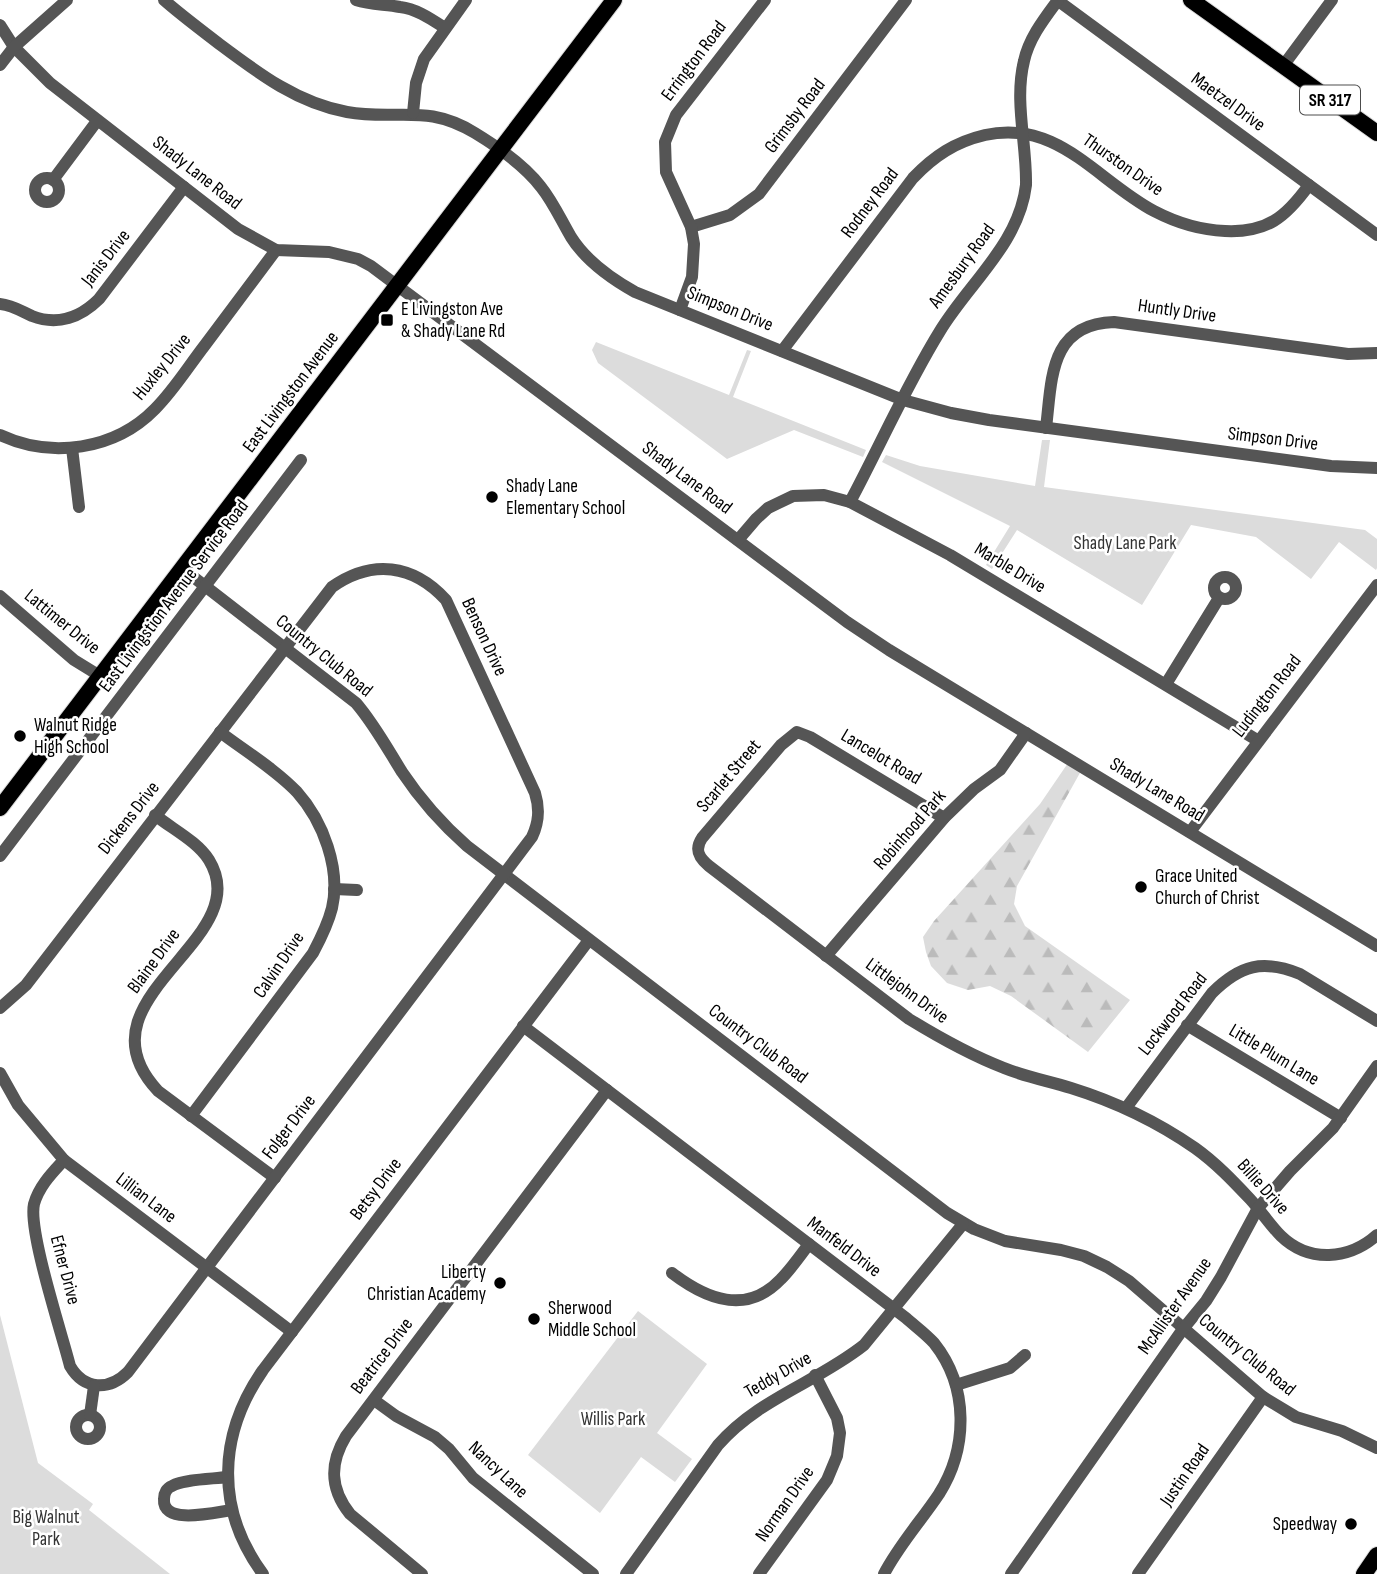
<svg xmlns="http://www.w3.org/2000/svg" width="1377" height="1574" viewBox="0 0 1377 1574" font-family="'Sofia Sans Condensed',sans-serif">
  <defs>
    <pattern id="forest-firs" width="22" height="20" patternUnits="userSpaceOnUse" patternTransform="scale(1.75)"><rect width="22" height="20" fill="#dcdcdc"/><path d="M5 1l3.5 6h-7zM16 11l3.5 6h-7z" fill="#bbb"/></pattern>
  </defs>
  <rect width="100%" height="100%" fill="#fff"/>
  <path fill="url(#forest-firs)" d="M 1068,763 L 1081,771 L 1017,886 L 1014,904 L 1025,926 L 1130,1000 L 1088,1052 L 1011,996 L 990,986 L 968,990 L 947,983 L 931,966 L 926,952 L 923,937 L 934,921 L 1040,804 Z"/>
  <g fill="#dcdcdc">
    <path d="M 596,342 L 729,395 L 747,350 L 751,351 L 733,397 L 866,450 L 863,457 L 794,430 L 727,459 L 598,363 L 592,350 Z"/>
    <path d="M 1042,440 L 1050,440 L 1044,487 L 1365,530 L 1377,539 L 1377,568 L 1376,570 L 1339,542 L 1311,579 L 1256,537 L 1191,525 L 1142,605 L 1017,530 L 992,569 L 986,565 L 1010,526 L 882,462 L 886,455 L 920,466 L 1035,486 Z"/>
    <path d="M 638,1311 L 707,1364 L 657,1433 L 692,1459 L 675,1482 L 641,1457 L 600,1513 L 528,1455 Z"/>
    <path d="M 0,1315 L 38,1463 L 93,1504 L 89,1510 L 170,1574 L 0,1574 Z"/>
  </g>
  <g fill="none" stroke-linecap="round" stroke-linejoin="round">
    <defs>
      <g id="major">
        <path d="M 1191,0 L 1377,133"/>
        <path d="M 0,808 L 614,0"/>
        <path d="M 1364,1574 L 1377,1555"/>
      </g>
    </defs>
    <use href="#major" stroke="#dbdbdb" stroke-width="18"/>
    <g stroke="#555" stroke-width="12">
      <path d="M 164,0 C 181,15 200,29 218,43 C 258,73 297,103 347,112 C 398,121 426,103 475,133 C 498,147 525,166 541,187 C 553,202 561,220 571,237 C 586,261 610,278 635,292 L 903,400 L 951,413 L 989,420 L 1331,466 L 1377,468"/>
      <path d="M 356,0 C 371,5 385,4 400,7 C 417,9 431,19 445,28"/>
      <path d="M 1057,0 L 1377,235"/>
      <path d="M 0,25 L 14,47 L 50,83 L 238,229 L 276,250 L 329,252 L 358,259 L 371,266 L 847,622 L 889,650 L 1377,946"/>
      <path d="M 0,65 L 14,47 L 67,0"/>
      <path d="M 1283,66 L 1332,0"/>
      <path d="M 413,113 L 416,83 L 424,59 L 466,0"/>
      <circle cx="47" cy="190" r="12"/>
      <path d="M 53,180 L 97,121"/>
      <path d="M 691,227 L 730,215 L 759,194 L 906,0"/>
      <path d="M 0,304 C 12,305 21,311 32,316 C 58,326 81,317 99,299 L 184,187"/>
      <path d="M 680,310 L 692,277 L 694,244 L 691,227 L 666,172 L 665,142 L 676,115 L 765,0"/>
      <path d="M 782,351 L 913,178 C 934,156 955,142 985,135 C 1058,119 1096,180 1154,211 C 1177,223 1200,230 1225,231 C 1267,233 1286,217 1309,185"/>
      <path d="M 1046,428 C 1052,379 1049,324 1114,322 L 1348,354 L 1377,353"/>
      <path d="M 0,435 C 51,459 115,450 155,409 C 174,390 188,367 205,345 C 228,314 252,282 276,250"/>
      <path d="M 72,448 L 79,507"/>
      <path d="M 850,502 C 880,446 906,386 940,331 C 969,283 1019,244 1026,185 C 1027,145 1014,101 1024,61 C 1029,38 1044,19 1058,0"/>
      <path d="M 738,540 L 756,519 L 768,508 L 793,496 L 824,495 L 850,502 L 950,555 L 1257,740"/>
      <path d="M 183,569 L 356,703 C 374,724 387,748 402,772 C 420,799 442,824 467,846 L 947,1213 L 974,1229 L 1005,1241 L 1061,1250 L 1084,1256 L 1107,1267 L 1129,1281 L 1263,1397 L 1296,1417 L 1342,1431 L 1377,1448"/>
      <circle cx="1225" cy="588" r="11"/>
      <path d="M 0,596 L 74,660 L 100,676"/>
      <path d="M 1166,684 L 1219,598"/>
      <path d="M 155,815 C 172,829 197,841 209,860 C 259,941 71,998 158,1091 L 275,1178"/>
      <path d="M 944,818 L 810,737 L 797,732 L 781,745 L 702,838 C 694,850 699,858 709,866 L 909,1019 C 940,1038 970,1055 1004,1068 C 1026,1077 1049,1081 1071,1088 C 1116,1102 1156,1121 1195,1148 C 1216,1163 1233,1181 1250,1199 C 1261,1211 1270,1225 1281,1236 C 1309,1263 1349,1260 1377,1235"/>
      <path d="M 1190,832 L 1377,585"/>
      <path d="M 0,856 L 301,460"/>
      <path d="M 334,889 L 357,890"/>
      <path d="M 826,956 L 944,818 L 974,789 L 1000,770 L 1026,733"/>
      <path d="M 0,1008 L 26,985 L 332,587 C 372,559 413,564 446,600 L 535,793 C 540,809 539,822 532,837 L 128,1372 C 109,1391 84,1390 70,1366 C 62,1334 28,1231 34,1204 C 39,1186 52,1173 64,1160"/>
      <path d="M 1187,1025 L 1341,1118"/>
      <path d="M 523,1026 L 906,1318 C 915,1326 926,1334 934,1343 C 969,1387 968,1448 939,1494 C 921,1521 899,1545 884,1574"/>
      <path d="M 0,1073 L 18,1105 L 64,1160 L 292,1332"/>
      <path d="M 1126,1108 L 1212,993 C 1240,965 1263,959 1300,974 L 1377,1021"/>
      <path d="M 191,1116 L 313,953 C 321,938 328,924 332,908 C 341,869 323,821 297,792 C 275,769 245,751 220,732"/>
      <path d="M 672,1273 C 706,1299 746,1316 781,1279 C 791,1269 800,1256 809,1244"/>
      <path d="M 956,1385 L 1010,1368 L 1025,1355"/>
      <path d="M 374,1400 L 396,1416 L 435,1437 L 449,1449 L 473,1478 L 593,1574"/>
      <circle cx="88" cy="1427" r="12"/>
      <path d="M 90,1415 L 94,1386"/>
      <path d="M 227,1477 C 213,1479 185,1479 172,1486 C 167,1488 164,1493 164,1499 C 162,1526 216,1512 232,1510"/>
      <path d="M 263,1574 C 215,1509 218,1435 263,1370 L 589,940"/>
      <path d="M 422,1574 L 350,1514 C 330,1489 329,1464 346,1436 L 607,1090"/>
      <path d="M 626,1574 L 718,1445 C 759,1398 816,1383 864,1345 L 963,1224"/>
      <path d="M 759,1574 L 827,1480 L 837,1456 L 840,1433 L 837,1418 L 815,1375"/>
      <path d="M 1011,1574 L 1183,1329 L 1206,1301 L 1221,1277 L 1258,1208 L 1290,1171 L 1333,1128 L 1377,1066"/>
      <path d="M 1138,1574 L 1263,1397"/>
    </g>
    <use href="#major" stroke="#000" stroke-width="16"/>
  </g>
  <g fill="#000" stroke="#fff" stroke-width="2.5">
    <rect x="380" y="313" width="14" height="14" rx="3.5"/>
    <circle cx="492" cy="497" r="7"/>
    <circle cx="20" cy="736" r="7"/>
    <circle cx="1141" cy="887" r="7"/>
    <circle cx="500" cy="1283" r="7"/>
    <circle cx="534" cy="1319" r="7"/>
    <circle cx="1351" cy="1524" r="7"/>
  </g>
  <g text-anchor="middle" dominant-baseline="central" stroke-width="5" stroke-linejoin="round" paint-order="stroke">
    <rect fill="#fff" stroke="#4c4c4c" stroke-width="2" x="1300" y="85.5" width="60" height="29" rx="5"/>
    <g font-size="18" font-weight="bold" fill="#000">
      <text x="1330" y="100">SR 317</text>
    </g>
    <g font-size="19" fill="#000" stroke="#fff">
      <text transform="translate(694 61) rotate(-53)">Errington Road</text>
      <text transform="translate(1228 102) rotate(36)">Maetzel Drive</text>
      <text transform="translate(795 116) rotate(-53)">Grimsby Road</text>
      <text transform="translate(1123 165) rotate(35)">Thurston Drive</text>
      <text transform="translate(197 173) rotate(38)">Shady Lane Road</text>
      <text transform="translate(870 203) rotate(-53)">Rodney Road</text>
      <text transform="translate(106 258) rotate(-52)">Janis Drive</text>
      <text transform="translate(962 266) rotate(-54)">Amesbury Road</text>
      <text transform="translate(730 309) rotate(22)">Simpson Drive</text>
      <text transform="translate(1177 311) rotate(8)">Huntly Drive</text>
      <text transform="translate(162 367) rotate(-51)">Huxley Drive</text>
      <text transform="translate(291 392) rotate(-53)">East Livingston Avenue</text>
      <text transform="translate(1273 439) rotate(7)">Simpson Drive</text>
      <text transform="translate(687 478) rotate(37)">Shady Lane Road</text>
      <text transform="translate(1010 568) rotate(31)">Marble Drive</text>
      <text transform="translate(174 596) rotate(-53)">East Livingstion Avenue Service Road</text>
      <text transform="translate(62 622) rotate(39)">Lattimer Drive</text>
      <text transform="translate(484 637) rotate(65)">Benson Drive</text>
      <text transform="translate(324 656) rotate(39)">Country Club Road</text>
      <text transform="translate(1267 696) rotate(-52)">Ludington Road</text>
      <text transform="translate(881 757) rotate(31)">Lancelot Road</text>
      <text transform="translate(729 776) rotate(-50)">Scarlet Street</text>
      <text transform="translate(1157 790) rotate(31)">Shady Lane Road</text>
      <text transform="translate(129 818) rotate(-52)">Dickens Drive</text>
      <text transform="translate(910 830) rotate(-49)">Robinhood Park</text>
      <text transform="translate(154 961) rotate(-54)">Blaine Drive</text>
      <text transform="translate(279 965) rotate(-56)">Calvin Drive</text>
      <text transform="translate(907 991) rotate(36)">Littlejohn Drive</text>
      <text transform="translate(1173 1014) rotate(-52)">Lockwood Road</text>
      <text transform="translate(758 1044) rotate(37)">Country Club Road</text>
      <text transform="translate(1274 1055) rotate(31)">Little Plum Lane</text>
      <text transform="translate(289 1127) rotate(-53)">Folger Drive</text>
      <text transform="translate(1263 1187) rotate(48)">Billie Drive</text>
      <text transform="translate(376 1189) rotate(-53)">Betsy Drive</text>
      <text transform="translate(146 1198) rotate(37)">Lillian Lane</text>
      <text transform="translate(844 1247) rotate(37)">Manfeld Drive</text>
      <text transform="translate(65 1270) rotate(75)">Efner Drive</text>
      <text transform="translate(1175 1306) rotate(-55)">McAllister Avenue</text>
      <text transform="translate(1247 1355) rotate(39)">Country Club Road</text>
      <text transform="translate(382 1356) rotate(-53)">Beatrice Drive</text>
      <text transform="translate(778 1375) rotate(-30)">Teddy Drive</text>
      <text transform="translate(498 1470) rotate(43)">Nancy Lane</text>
      <text transform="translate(1185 1475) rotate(-55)">Justin Road</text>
      <text transform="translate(785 1504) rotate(-55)">Norman Drive</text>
    </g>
    <g font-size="19" fill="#000" stroke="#fff" text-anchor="start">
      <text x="401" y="309">E Livingston Ave<tspan x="401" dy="22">&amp; Shady Lane Rd</tspan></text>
      <text x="506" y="486">Shady Lane<tspan x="506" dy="22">Elementary School</tspan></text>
      <text x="34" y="725">Walnut Ridge<tspan x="34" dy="22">High School</tspan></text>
      <text x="1155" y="876">Grace United<tspan x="1155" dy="22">Church of Christ</tspan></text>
      <text x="486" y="1272" text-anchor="end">Liberty<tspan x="486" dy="22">Christian Academy</tspan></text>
      <text x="548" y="1308">Sherwood<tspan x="548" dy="22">Middle School</tspan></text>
      <text x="1337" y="1524" text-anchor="end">Speedway</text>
    </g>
    <g font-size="19" fill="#333" stroke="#fff">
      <text x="1125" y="543">Shady Lane Park</text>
      <text x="613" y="1419">Willis Park</text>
      <text x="46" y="1517">Big Walnut<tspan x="46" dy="22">Park</tspan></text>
    </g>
  </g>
</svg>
